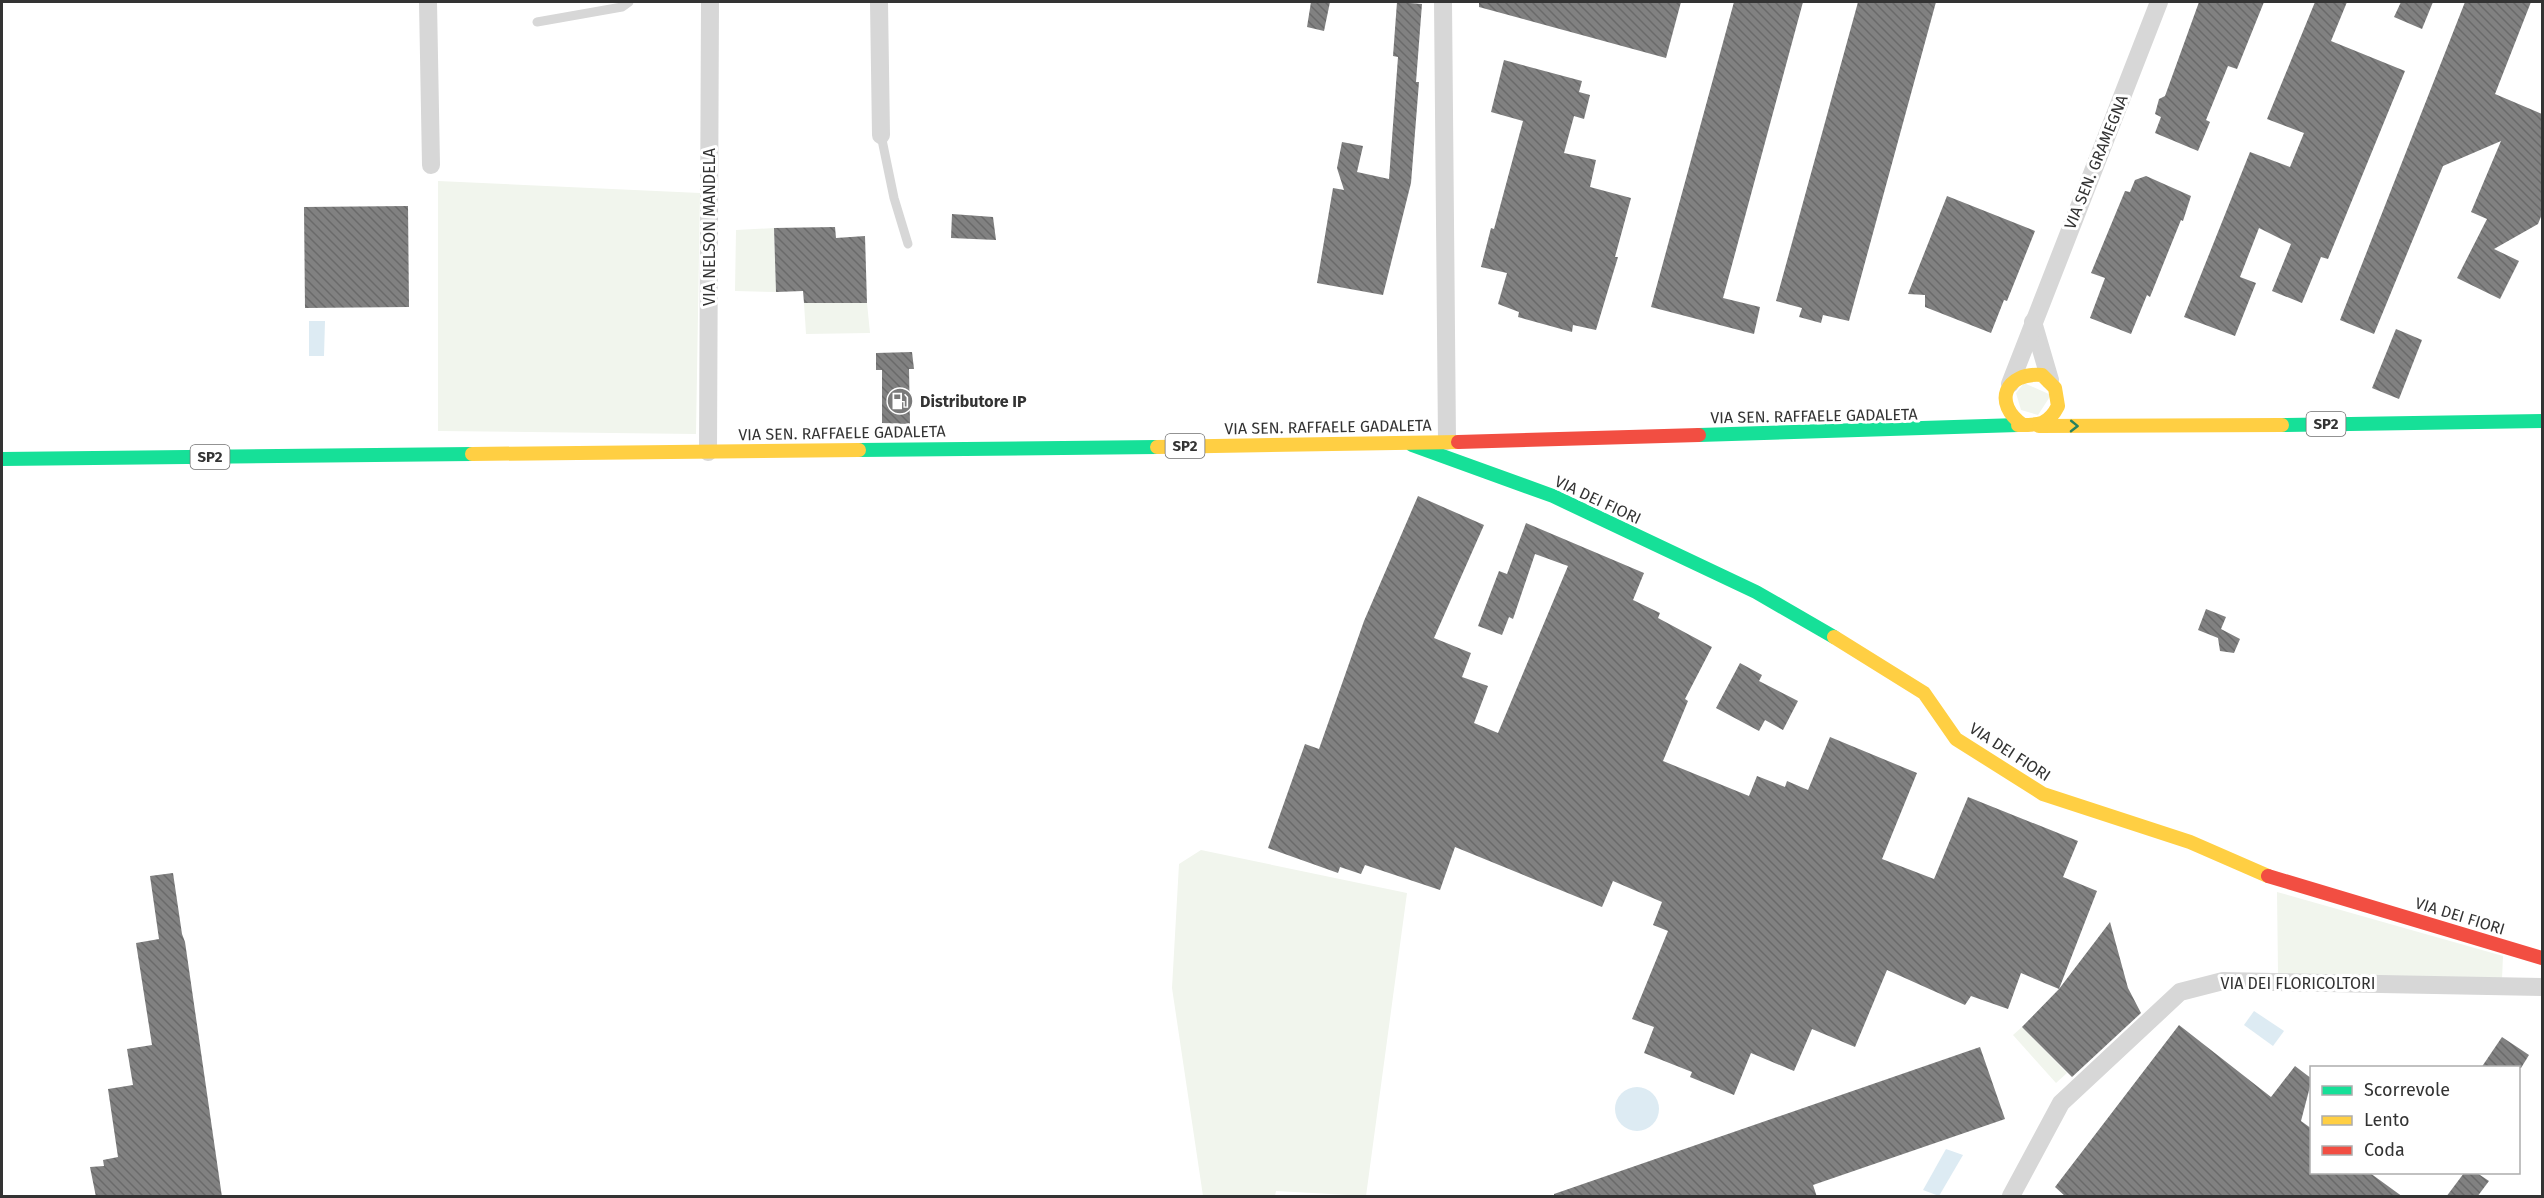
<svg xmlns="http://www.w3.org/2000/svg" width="2544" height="1198" viewBox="0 0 2544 1198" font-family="'Fira Sans',sans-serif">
  <defs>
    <pattern id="building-back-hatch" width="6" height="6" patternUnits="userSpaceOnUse" patternTransform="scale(1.5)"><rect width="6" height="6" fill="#818181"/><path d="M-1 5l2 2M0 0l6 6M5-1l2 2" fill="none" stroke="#6a6a6a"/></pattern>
  </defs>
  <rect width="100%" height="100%" fill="#fff"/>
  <g fill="#f1f5ed">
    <path d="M 438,181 L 700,193 L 696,434 L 438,431 Z"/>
    <path d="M 774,228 L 776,292 L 735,291 L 736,230 Z"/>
    <path d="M 804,303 L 867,303 L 870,333 L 806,334 Z"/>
    <path d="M 2024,383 L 2051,395 L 2038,415 L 2021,410 L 2016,393 Z"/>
    <path d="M 1201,850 L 1407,893 L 1366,1196 L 1276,1191 L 1275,1196 L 1203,1196 L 1172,988 L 1179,864 Z"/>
    <path d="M 2277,892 L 2503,956 L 2502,979 L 2278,974 Z"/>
    <path d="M 2022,1027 L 2067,1073 L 2056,1083 L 2013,1035 Z"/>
  </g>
  <g fill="#ddebf3">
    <path d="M 309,321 L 325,321 L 324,356 L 309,356 Z"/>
    <path d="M 2254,1011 L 2284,1031 L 2273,1046 L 2244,1025 Z"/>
    <circle cx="1637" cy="1109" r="22"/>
    <path d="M 1946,1149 L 1963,1155 L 1939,1196 L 1923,1190 Z"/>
  </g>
  <g fill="url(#building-back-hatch)">
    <path d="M 1311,2 L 1330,2 L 1324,31 L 1307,27 Z"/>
    <path d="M 1397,2 L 1422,4 L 1416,82 L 1419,82 L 1411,183 L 1383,295 L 1317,283 L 1333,188 L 1344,190 L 1337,168 L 1342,142 L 1363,146 L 1357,172 L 1389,179 L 1398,57 L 1393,56 Z"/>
    <path d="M 1479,2 L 1681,2 L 1666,58 L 1479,7 Z"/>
    <path d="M 1734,2 L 1803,2 L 1723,298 L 1760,307 L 1754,334 L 1651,307 Z"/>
    <path d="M 1858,2 L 1936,2 L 1849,321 L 1823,315 L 1821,323 L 1799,317 L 1802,308 L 1776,301 Z"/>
    <path d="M 2199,2 L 2264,2 L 2237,69 L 2228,66 L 2206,120 L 2210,122 L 2198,151 L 2155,133 L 2161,117 L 2155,114 L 2159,99 L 2165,96 Z"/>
    <path d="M 2315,2 L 2347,2 L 2331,41 L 2405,71 L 2328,259 L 2321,257 L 2302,303 L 2272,291 L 2291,244 L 2259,228 L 2240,277 L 2256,283 L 2235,336 L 2184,317 L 2250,152 L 2290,167 L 2304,133 L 2267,119 Z"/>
    <path d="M 2401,2 L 2433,2 L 2422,29 L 2394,17 Z"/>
    <path d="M 2465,2 L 2531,2 L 2495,94 L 2542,114 L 2542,214 L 2538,224 L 2494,249 L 2519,261 L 2500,299 L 2457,278 L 2487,219 L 2471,212 L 2501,141 L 2443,166 L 2374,334 L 2340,320 Z"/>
    <path d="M 1504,60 L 1582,81 L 1579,92 L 1590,95 L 1584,119 L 1574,116 L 1564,153 L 1596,160 L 1590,187 L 1631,198 L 1615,257 L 1618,257 L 1596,330 L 1573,325 L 1572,332 L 1518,317 L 1519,312 L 1498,304 L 1507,273 L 1481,267 L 1491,228 L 1494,229 L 1523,121 L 1491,112 Z"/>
    <path d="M 2146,176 L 2191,196 L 2183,221 L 2181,220 L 2150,297 L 2147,295 L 2131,334 L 2090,318 L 2105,278 L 2091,273 L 2125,191 L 2130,192 L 2135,180 Z"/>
    <path d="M 1947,196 L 2035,231 L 2007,301 L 2004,300 L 1991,333 L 1925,307 L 1925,295 L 1908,294 Z"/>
    <path d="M 408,206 L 409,307 L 305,308 L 304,207 Z"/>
    <path d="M 952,214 L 993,217 L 996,240 L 951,238 Z"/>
    <path d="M 835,227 L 836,238 L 865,236 L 867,303 L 804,303 L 803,291 L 776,292 L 774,228 Z"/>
    <path d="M 2396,329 L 2422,340 L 2399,399 L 2372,388 Z"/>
    <path d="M 912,352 L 914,369 L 909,369 L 910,424 L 882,423 L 882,370 L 876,370 L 876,353 Z"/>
    <path d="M 1418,496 L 1484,525 L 1434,638 L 1471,653 L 1462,677 L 1488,686 L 1474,723 L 1498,733 L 1568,566 L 1535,554 L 1513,619 L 1509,617 L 1502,635 L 1478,626 L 1499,571 L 1507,574 L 1526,523 L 1644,573 L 1633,600 L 1660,613 L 1658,618 L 1712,647 L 1685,699 L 1688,701 L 1663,761 L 1749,796 L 1757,776 L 1785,787 L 1787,781 L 1808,790 L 1830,737 L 1917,773 L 1882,859 L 1934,879 L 1968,797 L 2078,841 L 2063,877 L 2097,891 L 2059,989 L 2021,973 L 2008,1009 L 1971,996 L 1965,1005 L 1887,970 L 1855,1047 L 1812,1029 L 1794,1071 L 1751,1053 L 1734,1095 L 1690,1077 L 1692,1072 L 1644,1053 L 1654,1027 L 1632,1019 L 1668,931 L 1653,925 L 1662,902 L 1613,881 L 1602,907 L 1455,847 L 1440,890 L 1365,865 L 1361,874 L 1340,867 L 1338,873 L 1268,848 L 1305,744 L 1319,749 L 1364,621 Z"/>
    <path d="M 2206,609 L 2226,617 L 2221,629 L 2240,639 L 2234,653 L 2220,651 L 2218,638 L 2198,630 Z"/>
    <path d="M 1740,663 L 1762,675 L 1759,681 L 1798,701 L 1783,730 L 1765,720 L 1759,731 L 1716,708 Z"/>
    <path d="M 173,873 L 182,934 L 185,942 L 222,1197 L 96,1197 L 90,1167 L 104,1166 L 103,1160 L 118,1157 L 108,1089 L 133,1085 L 127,1049 L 152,1045 L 136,943 L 159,939 L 150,876 Z"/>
    <path d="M 2110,922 L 2128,988 L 2141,1013 L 2072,1077 L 2022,1027 L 2059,989 Z"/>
    <path d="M 2179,1025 L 2271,1097 L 2295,1066 L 2312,1079 L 2301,1121 L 2312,1129 L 2312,1173 L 2370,1173 L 2403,1197 L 2066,1197 L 2055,1187 Z"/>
    <path d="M 2502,1037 L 2529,1055 L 2521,1068 L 2481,1068 Z"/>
    <path d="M 1980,1047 L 2005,1119 L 1813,1185 L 1817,1197 L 1554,1197 L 1554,1194 Z"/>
    <path d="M 2464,1173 L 2477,1173 L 2489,1181 L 2477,1197 L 2446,1197 Z"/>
  </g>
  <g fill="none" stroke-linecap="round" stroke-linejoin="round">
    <g stroke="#d7d7d7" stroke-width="9">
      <path d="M 537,22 L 622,7 L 629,2"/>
      <path d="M 881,135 L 894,198 L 908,244"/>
    </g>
    <g stroke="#d7d7d7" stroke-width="18">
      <path d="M 428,2 L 431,165"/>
      <path d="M 879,2 L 881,135"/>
      <path d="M 1443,2 L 1447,441"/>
      <path d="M 2033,322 L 2050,380"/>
      <path d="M 2010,384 L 2159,2"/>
      <path d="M 708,452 L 710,2"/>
      <path d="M 2011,1196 L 2061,1103 L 2180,992 L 2223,981 L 2542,987"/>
    </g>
    <g stroke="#16e098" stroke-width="14">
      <path d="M 2282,425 L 2542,421"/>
      <path d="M 1699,435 L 2018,425"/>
      <path d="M 1412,445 L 1553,496 L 1756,592 L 1834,637"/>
      <path d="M 859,450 L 1157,447"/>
      <path d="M 2,459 L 472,454"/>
    </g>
    <g stroke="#ffcf43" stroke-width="14">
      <path d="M 2018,425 C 2037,425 2048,426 2058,406 L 2055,388 L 2042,375 C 2005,372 1992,403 2023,425"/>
      <path d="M 2039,426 L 2282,425"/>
      <path d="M 1157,447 L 1458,442"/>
      <path d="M 472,454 L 859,450"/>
      <path d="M 1834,637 L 1924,693 L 1956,739 L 2043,794 L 2190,842 L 2268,876"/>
    </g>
    <g stroke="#f24e42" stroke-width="14">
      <path d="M 1458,442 L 1699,435"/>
      <path d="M 2268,876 L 2542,958"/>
    </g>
  </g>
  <defs><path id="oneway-chevron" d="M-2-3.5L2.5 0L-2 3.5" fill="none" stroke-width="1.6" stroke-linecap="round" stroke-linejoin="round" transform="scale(1.5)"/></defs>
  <use stroke="#268160" href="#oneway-chevron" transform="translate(2074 426) rotate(1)"/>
  <defs>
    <symbol id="fuel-disc" viewBox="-11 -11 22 22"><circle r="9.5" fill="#7a7a7a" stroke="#fff"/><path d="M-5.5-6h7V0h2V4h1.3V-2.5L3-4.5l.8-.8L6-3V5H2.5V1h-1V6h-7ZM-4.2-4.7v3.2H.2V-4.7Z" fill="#fff"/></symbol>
  </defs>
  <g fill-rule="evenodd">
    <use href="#fuel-disc" x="885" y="386" width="30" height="30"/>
  </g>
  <g text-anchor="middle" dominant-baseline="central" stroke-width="6" stroke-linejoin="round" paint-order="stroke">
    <g fill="#fff" stroke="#707070" stroke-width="1.5">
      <rect x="2306.5" y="412" width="39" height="24" rx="4.5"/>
      <rect x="1165.5" y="434" width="39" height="24" rx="4.5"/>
      <rect x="190.5" y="445" width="39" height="24" rx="4.5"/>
    </g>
    <g font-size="15" font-weight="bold" fill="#333">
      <text x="2326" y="424">SP2</text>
      <text x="1185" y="446">SP2</text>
      <text x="210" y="457">SP2</text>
    </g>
    <g font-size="16" fill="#333" stroke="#fff">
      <text transform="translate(2096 162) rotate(-68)">VIA SEN. GRAMEGNA</text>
      <text transform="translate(709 227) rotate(-90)">VIA NELSON MANDELA</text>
      <text transform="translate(1814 416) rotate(-1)">VIA SEN. RAFFAELE GADALETA</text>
      <text transform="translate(1328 427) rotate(-1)">VIA SEN. RAFFAELE GADALETA</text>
      <text transform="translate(842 433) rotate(-1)">VIA SEN. RAFFAELE GADALETA</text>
      <text transform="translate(1598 500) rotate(25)">VIA DEI FIORI</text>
      <text transform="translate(2010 752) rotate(33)">VIA DEI FIORI</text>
      <text transform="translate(2460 916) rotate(17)">VIA DEI FIORI</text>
      <text x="2298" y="983">VIA DEI FLORICOLTORI</text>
    </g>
    <g font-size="16" font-weight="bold" fill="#333" stroke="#fff" text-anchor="start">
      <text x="920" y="401">Distributore IP</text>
    </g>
  </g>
  <rect width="2544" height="1198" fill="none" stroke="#333333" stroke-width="6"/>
  <rect x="2310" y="1066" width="210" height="108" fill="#ffffff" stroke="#adadad" stroke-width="1.5"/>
  <rect x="2322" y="1086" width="30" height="9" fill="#16e098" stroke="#adadad" stroke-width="1.5"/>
  <text x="2364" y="1096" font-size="18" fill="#333333">Scorrevole</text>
  <rect x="2322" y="1116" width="30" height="9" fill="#ffcf43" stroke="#adadad" stroke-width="1.5"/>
  <text x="2364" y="1126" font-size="18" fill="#333333">Lento</text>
  <rect x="2322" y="1146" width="30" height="9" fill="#f24e42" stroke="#adadad" stroke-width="1.5"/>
  <text x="2364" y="1156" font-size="18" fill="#333333">Coda</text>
</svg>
